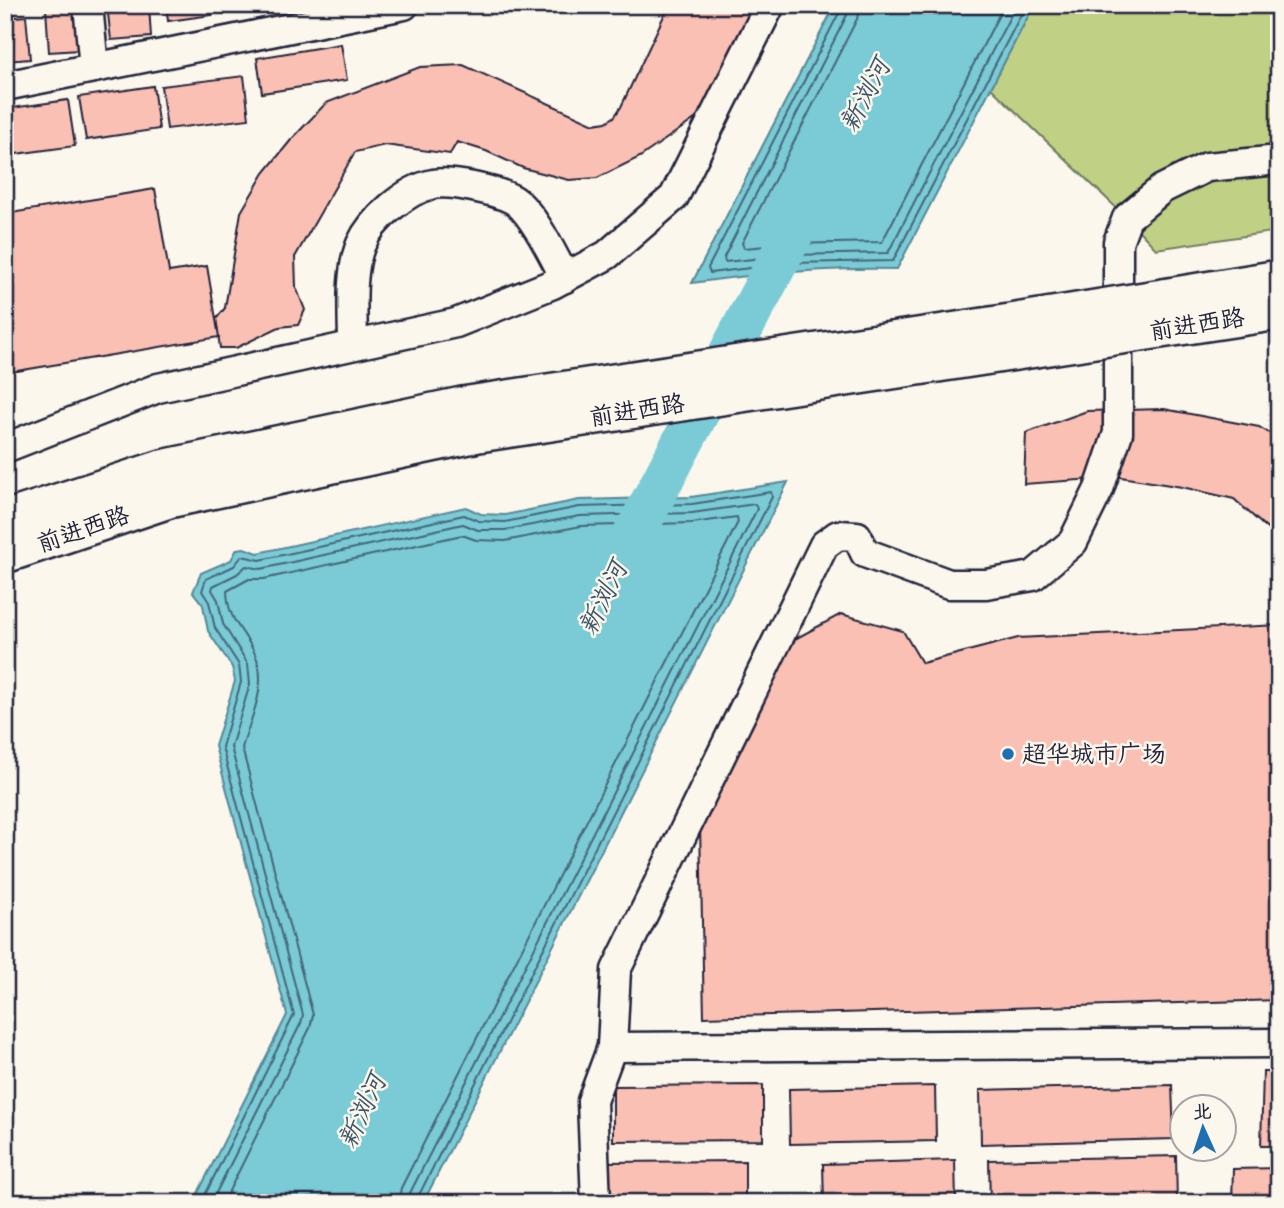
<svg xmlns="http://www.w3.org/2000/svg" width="1284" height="1208" viewBox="0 0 1284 1208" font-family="Caveat,'LXGW WenKai TC',sans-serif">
  <rect width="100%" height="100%" fill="#fbf7ec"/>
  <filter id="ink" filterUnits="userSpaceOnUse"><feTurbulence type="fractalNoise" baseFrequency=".0143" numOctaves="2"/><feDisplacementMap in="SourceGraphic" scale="14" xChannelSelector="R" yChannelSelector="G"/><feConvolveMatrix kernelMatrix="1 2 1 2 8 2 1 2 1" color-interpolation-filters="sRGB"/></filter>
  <g filter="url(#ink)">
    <path fill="#c0d185" stroke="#717a60" stroke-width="2" d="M 1034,5 L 1279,5 L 1279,231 L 1156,249 L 1127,218 L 991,88 Z"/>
    <g fill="#7acbd5" stroke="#578797" stroke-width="2">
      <path d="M 835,5 L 1034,5 L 897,269 C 828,267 761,273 692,283 Z"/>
      <path d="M 788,482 L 423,1203 L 193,1203 L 287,1015 L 215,746 L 235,681 L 232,667 L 208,631 L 203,605 L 193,592 L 201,573 L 231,560 L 237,549 L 244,548 L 258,553 L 466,507 L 481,514 L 505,515 L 579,500 L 691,497 Z"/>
    </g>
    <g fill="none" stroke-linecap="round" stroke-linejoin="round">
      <g stroke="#456679" stroke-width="2">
        <path d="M 840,5 L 840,11 L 708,268 L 710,273 L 790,263 L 893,261 L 1026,5"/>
        <path d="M 849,5 L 847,15 L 724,257 L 725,262 L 790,255 L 888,253 L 1016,5"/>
        <path d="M 860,5 L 857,19 L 742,243 L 744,248 L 789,244 L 882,242 L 1004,5"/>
        <path d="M 201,1203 L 294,1015 L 222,747 L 241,682 L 239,665 L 215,628 L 209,602 L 202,591 L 206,579 L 234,566 L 242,556 L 260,560 L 464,515 L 479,521 L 505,522 L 579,507 L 692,504 L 771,492 L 772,497 L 418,1197 L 417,1203"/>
        <path d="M 211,1203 L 301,1023 L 303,1015 L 231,747 L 250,684 L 248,664 L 223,624 L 218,600 L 212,590 L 213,586 L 237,574 L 246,566 L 261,569 L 463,524 L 478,530 L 505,530 L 580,516 L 692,513 L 755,504 L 757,509 L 410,1193 L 408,1203"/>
        <path d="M 223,1203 L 310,1028 L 313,1015 L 242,748 C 250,719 267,689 257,659 C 248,632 228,625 227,591 L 249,579 L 264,579 L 462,535 L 476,540 L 505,541 L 581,526 L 692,523 L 737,517 L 738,522 L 401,1188 L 398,1203"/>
      </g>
      <path stroke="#7acbd5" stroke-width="42" d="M 626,550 L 798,223"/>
    </g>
    <g fill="#fbc0b4" stroke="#22223b" stroke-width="2">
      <path d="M 107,5 L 149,5 L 151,37 L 111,40 Z"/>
      <path d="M 166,5 L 210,5 L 212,15 L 168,21 Z"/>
      <path d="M 228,5 L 262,5 L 262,7 L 229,10 Z"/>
      <path d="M 669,5 L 699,7 L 700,5 L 754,5 L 702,114 L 640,157 L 597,178 L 569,180 L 523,168 L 486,151 L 457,142 L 450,154 L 385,145 L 355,152 L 295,257 L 296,287 L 305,310 L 298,325 L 279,327 L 236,348 L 220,348 L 216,319 L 225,308 L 241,212 L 264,173 L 291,140 L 326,103 L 420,67 L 463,65 L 594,124 L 606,122 L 614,117 L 621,107 Z"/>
      <path d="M 76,7 L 79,50 L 49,52 L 46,9 Z"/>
      <path d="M 26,16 L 30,59 L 5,61 L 5,18 Z"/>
      <path d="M 341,44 L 347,80 L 262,93 L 257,58 Z"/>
      <path d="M 244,76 L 249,119 L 167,129 L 161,86 Z"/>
      <path d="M 153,86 L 159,129 L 86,140 L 79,97 Z"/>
      <path d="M 68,100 L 75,146 L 8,155 L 5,109 Z"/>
      <path d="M 155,189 L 169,272 L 207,266 L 219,337 L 5,373 L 5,214 Z"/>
      <path d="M 1164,409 L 1259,427 L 1279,439 L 1279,532 L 1273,534 L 1234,499 L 1182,487 L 1121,477 L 1024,484 L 1026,433 L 1087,411 Z"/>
      <path d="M 841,614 L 903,631 L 922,663 L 1018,638 L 1279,625 L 1279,1000 L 704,1017 L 700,825 L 793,640 Z"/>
      <path d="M 1263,1072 L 1279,1072 L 1279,1146 L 1261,1146 Z"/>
      <path d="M 763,1085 L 763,1140 L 613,1141 L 613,1086 Z"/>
      <path d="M 1172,1085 L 1174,1139 L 981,1144 L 980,1090 Z"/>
      <path d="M 935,1086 L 936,1141 L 790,1144 L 789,1089 Z"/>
      <path d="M 1176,1156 L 1177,1203 L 990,1203 L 989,1160 Z"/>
      <path d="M 955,1160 L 956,1203 L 824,1203 L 823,1164 Z"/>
      <path d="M 745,1161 L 745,1203 L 605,1203 L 605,1162 Z"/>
      <path d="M 1279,1168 L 1279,1203 L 1232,1203 L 1233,1169 Z"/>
    </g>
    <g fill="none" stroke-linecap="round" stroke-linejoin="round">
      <defs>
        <g id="minor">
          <path d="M 88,5 L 94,68"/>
          <path d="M 5,86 L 404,5"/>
          <path d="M 1279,160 L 1207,167 L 1162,189 L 1127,218 L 1118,242 L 1118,433 L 1099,489 L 1073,542 L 1033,576 L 986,584 L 949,584 L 865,553 L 857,536 L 838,535 L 824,545 L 616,970 L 612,1047 L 1279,1043"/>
          <path d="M 353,345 C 353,315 349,272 361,244 C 372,219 406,190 433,184 C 452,181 494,190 512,199 C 531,209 555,258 565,278"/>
          <path d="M 5,448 L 158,388 L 456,323 L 553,284 L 607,255 L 674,197 L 770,5"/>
          <path d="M 596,1203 L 592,1101 L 612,1047"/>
        </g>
        <g id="major">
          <path d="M 5,519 L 162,468"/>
          <path d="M 5,555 L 169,500"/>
        </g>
      </defs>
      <use href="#minor" stroke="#22223b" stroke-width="33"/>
      <use href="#major" stroke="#22223b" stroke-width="40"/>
      <use href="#minor" stroke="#fbf7ec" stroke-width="28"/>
      <use href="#major" stroke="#fbf7ec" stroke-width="35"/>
      <defs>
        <g id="major-bridge">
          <path d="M 162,468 L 462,405 L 1010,322 L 1279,278"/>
          <path d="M 169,500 L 479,434 L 1279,312"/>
        </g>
      </defs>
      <use href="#major-bridge" stroke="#22223b" stroke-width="40" stroke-linecap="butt"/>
      <use href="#major-bridge" stroke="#fbf7ec" stroke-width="35"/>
    </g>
  </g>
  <circle fill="#1f6fb2" stroke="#fbf7ec" stroke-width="2.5" cx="1008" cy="754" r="7"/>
  <g text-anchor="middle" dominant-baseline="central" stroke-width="5" stroke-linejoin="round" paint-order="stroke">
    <g font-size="24" fill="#22223b" stroke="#fbf7ec">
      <text transform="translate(1197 324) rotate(-9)">前进西路</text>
      <text transform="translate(637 410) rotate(-9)">前进西路</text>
      <text transform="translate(83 529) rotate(-19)">前进西路</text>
    </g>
    <g font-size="24" fill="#22223b" stroke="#fbf7ec" text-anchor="start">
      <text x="1022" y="754">超华城市广场</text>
    </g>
    <g font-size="26" font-style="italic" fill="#3c5569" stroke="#fbf7ec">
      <text transform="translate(865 95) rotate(-62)">新浏河</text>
      <text transform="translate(603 598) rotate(-64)">新浏河</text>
      <text transform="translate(362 1111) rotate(-65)">新浏河</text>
    </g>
  </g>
  <rect width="1284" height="1208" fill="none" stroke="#fbf7ec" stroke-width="28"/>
  <rect x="14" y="14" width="1256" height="1180" fill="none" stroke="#22223b" stroke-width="2.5" filter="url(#ink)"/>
  <g transform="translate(1203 1128) rotate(357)"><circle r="33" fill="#fbf7ec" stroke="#a4a2a5" stroke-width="2"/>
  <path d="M0-5L12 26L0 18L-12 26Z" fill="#1f6fb2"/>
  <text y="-10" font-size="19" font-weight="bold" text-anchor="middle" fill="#22223b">北</text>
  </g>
</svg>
